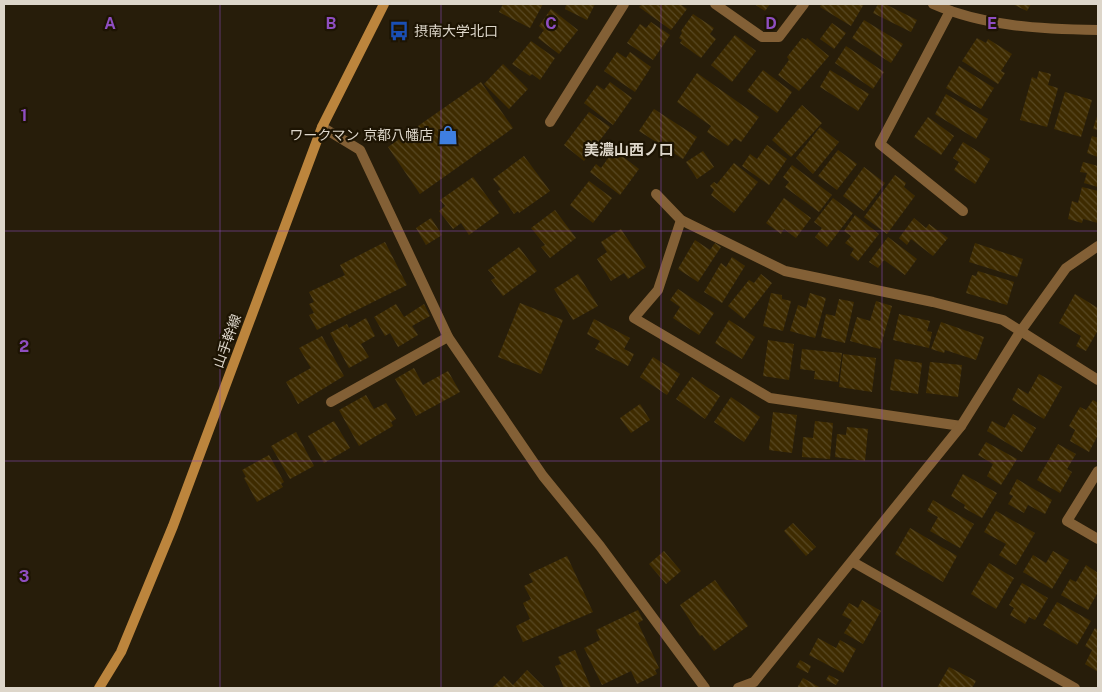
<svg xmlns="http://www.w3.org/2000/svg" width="1102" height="692" viewBox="0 0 1102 692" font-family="'Public Sans','Noto Sans JP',sans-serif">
  <defs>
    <pattern id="building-back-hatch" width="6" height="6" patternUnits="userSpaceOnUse" patternTransform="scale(1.25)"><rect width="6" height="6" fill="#3e2b00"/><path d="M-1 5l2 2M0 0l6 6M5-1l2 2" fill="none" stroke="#594924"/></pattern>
  </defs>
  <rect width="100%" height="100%" fill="#271d0a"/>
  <g fill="url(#building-back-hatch)">
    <path d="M 503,4 L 543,4 L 530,28 L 499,12 Z"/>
    <path d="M 563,4 L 595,4 L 587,20 L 565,9 L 566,5 Z"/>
    <path d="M 642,4 L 680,4 L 687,9 L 671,30 L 639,7 Z"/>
    <path d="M 754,4 L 770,4 L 765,11 Z"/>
    <path d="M 821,4 L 864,4 L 851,26 L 820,7 Z"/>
    <path d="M 878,4 L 885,4 L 917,20 L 911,32 L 873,13 Z"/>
    <path d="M 1012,4 L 1031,4 L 1027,11 Z"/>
    <path d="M 551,9 L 578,30 L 559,54 L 538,38 L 544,30 L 539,26 Z"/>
    <path d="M 693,14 L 714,28 L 710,34 L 716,39 L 701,58 L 680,43 L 682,40 L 679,38 L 682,33 L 681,31 Z"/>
    <path d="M 864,20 L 903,44 L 891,63 L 852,38 Z"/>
    <path d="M 651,22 L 670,35 L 653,60 L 627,43 L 640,24 L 646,28 Z"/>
    <path d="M 832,23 L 846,33 L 834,49 L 820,39 Z"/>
    <path d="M 735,35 L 756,51 L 732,82 L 711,65 Z"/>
    <path d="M 802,38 L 806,40 L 807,38 L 829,56 L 799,91 L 778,75 L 789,60 L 787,57 Z"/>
    <path d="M 977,38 L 986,43 L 988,39 L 1012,54 L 1001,71 L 1005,73 L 998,84 L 962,61 Z"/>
    <path d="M 531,41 L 555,58 L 540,80 L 532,74 L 530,76 L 512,64 Z"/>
    <path d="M 846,46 L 884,72 L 873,89 L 835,63 Z"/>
    <path d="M 617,52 L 626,58 L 630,52 L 651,67 L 635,92 L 604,71 Z"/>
    <path d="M 503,64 L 528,89 L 509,109 L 484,84 Z"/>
    <path d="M 959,66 L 994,88 L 981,109 L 946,88 Z"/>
    <path d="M 763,70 L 792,92 L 777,113 L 747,91 Z"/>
    <path d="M 830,70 L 869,94 L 858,111 L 820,87 Z"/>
    <path d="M 1039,71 L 1051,74 L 1048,85 L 1058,88 L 1047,127 L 1020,120 L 1032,77 L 1037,79 Z"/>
    <path d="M 697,73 L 759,117 L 741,142 L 735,138 L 728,146 L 707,132 L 711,126 L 677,102 Z"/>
    <path d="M 481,82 L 513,128 L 420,194 L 388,147 Z"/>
    <path d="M 610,82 L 632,98 L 613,125 L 584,103 L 597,85 L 604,90 Z"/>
    <path d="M 1065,92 L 1092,100 L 1081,137 L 1054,129 Z"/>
    <path d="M 946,94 L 988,119 L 976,139 L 935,114 Z"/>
    <path d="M 802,105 L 822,123 L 791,157 L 772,140 Z"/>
    <path d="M 654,109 L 697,137 L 683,159 L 639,131 Z"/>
    <path d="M 589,112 L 610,127 L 584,161 L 564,145 Z"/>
    <path d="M 1098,113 L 1098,130 L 1093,129 Z"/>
    <path d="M 928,117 L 954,136 L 941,155 L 914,137 Z"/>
    <path d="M 820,127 L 839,142 L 813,174 L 796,158 Z"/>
    <path d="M 1092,136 L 1098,138 L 1098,157 L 1087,153 Z"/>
    <path d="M 963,142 L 990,159 L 975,184 L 954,170 L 959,162 L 953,158 Z"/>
    <path d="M 767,145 L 787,159 L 769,185 L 742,166 L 750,154 L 757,159 Z"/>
    <path d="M 614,150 L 639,169 L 620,195 L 590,172 L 596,164 L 601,168 Z"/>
    <path d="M 838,150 L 857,164 L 837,190 L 818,176 Z"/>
    <path d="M 703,151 L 714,167 L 697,179 L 686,162 Z"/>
    <path d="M 524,156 L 550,191 L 519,213 L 518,211 L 514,214 L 498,191 L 501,189 L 493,179 Z"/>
    <path d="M 1083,162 L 1098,166 L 1098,187 L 1084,183 L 1087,173 L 1080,172 Z"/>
    <path d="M 734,163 L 758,182 L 734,213 L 711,195 L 714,190 L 710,186 L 714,182 L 717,184 Z"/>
    <path d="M 792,165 L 832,195 L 819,212 L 785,187 L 789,182 L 783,177 Z"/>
    <path d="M 864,167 L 885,183 L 864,211 L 843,196 Z"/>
    <path d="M 895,175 L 906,183 L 904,187 L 915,196 L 887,234 L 864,217 Z"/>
    <path d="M 473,177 L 499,213 L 469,235 L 461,223 L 453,229 L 439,211 L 445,206 L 440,200 Z"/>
    <path d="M 589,181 L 612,198 L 593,223 L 570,205 Z"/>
    <path d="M 1082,187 L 1098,191 L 1098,223 L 1083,219 L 1082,223 L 1068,219 L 1072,201 L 1078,203 Z"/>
    <path d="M 784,198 L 811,218 L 796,238 L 784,229 L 781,234 L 766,223 Z"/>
    <path d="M 833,198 L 853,213 L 827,247 L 815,237 L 822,228 L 814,222 Z"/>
    <path d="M 555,210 L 576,238 L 550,258 L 541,247 L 545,245 L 531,228 Z"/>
    <path d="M 855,215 L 879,234 L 858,261 L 850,255 L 854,249 L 845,243 L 851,236 L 844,231 Z"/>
    <path d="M 431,218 L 442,235 L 426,245 L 416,228 Z"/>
    <path d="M 914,218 L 926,228 L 929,224 L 948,238 L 933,256 L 911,239 L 907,245 L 899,238 Z"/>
    <path d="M 621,229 L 646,267 L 628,279 L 624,273 L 611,281 L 597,259 L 607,252 L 601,242 Z"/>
    <path d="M 888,237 L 917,259 L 905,275 L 884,260 L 878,268 L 869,262 Z"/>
    <path d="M 695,240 L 710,250 L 715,243 L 721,247 L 698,282 L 678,269 Z"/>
    <path d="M 385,242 L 407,285 L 317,330 L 309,315 L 314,313 L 309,304 L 314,302 L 309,292 L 345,275 L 340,265 Z"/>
    <path d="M 975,243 L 1023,259 L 1017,277 L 969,262 Z"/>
    <path d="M 519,247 L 537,271 L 503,296 L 491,280 L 495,278 L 488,270 Z"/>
    <path d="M 732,257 L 745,266 L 722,303 L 704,292 L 721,263 L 726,267 Z"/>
    <path d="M 978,271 L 1014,282 L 1007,305 L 966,293 L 972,275 L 976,276 Z"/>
    <path d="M 578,274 L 598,306 L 573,320 L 554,289 Z"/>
    <path d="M 761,274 L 772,283 L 744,319 L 728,306 L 749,280 L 754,283 Z"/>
    <path d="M 678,289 L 714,313 L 699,335 L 673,318 L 680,307 L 670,300 Z"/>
    <path d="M 771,293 L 782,295 L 782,299 L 791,301 L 783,331 L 763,326 Z"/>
    <path d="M 810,293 L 826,298 L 815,338 L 790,331 L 798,305 L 806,308 Z"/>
    <path d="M 1075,294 L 1098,308 L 1098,330 L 1086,351 L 1076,346 L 1081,336 L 1059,323 Z"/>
    <path d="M 839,299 L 854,302 L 845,343 L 821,337 L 826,314 L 835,316 Z"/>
    <path d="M 876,301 L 892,306 L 880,349 L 850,341 L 857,317 L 870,321 Z"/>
    <path d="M 520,303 L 563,320 L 541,374 L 498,357 Z"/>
    <path d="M 396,304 L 404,317 L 424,304 L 430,316 L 412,326 L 418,335 L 398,347 L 390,333 L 385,336 L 374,317 Z"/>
    <path d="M 899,314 L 930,321 L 927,331 L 932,332 L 929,348 L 893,340 Z"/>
    <path d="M 366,318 L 375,336 L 361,344 L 369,357 L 349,368 L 330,333 L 347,324 L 349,328 Z"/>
    <path d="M 594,319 L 630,338 L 624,349 L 634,354 L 628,366 L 595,349 L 600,341 L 587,334 Z"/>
    <path d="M 729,320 L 755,337 L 742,359 L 715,343 Z"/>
    <path d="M 941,322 L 984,337 L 976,360 L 945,350 L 944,353 L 931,349 Z"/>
    <path d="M 322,336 L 344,376 L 298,404 L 286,382 L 311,368 L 299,348 Z"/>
    <path d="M 768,340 L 794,344 L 789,380 L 763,376 Z"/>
    <path d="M 802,349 L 842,353 L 838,382 L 814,379 L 815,371 L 800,369 Z"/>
    <path d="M 843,354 L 876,358 L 872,392 L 839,387 Z"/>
    <path d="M 653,357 L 680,374 L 667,395 L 640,377 Z"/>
    <path d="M 895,359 L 922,363 L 918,394 L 890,390 Z"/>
    <path d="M 930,362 L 962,365 L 958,397 L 926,393 Z"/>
    <path d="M 414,368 L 423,385 L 448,371 L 460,392 L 416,416 L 395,379 Z"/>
    <path d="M 1039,374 L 1062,387 L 1044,419 L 1012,400 L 1018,388 L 1028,394 Z"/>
    <path d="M 692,377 L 720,396 L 705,419 L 676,399 Z"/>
    <path d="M 366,395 L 374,409 L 386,403 L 396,419 L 391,422 L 393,426 L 359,446 L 339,410 Z"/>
    <path d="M 731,397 L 760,417 L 744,442 L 714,422 Z"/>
    <path d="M 1093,400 L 1098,403 L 1098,435 L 1089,452 L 1070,441 L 1075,430 L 1069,426 L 1080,407 L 1086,410 Z"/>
    <path d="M 640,404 L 650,420 L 631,433 L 620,418 Z"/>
    <path d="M 773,412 L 797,415 L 792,453 L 769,450 Z"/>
    <path d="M 1013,414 L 1036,428 L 1022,452 L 987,431 L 992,421 L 1005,428 Z"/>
    <path d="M 334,421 L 350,448 L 324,463 L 308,436 Z"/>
    <path d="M 815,421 L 833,423 L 830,459 L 802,457 L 803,437 L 813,438 Z"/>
    <path d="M 847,427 L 868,429 L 865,461 L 835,457 L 837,434 L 846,435 Z"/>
    <path d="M 296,432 L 314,466 L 290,479 L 271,446 Z"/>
    <path d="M 986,442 L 1017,459 L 1001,485 L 987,476 L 993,464 L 978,455 Z"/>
    <path d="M 1058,444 L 1076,454 L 1067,469 L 1072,472 L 1060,493 L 1037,480 Z"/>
    <path d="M 269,455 L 284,482 L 281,484 L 283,487 L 257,502 L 244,478 L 246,477 L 242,470 Z"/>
    <path d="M 963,474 L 997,493 L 982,518 L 964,508 L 965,505 L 951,496 Z"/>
    <path d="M 1017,479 L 1052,500 L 1045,514 L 1028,505 L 1024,513 L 1008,504 L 1013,496 L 1009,494 Z"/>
    <path d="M 933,500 L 974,524 L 960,548 L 930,531 L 938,517 L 927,511 Z"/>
    <path d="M 996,511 L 1035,533 L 1016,565 L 999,555 L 1006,544 L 984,532 Z"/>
    <path d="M 793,523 L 816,547 L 806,556 L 784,531 Z"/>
    <path d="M 910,528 L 957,556 L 943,582 L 895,554 Z"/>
    <path d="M 664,551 L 681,571 L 666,584 L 649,564 Z"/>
    <path d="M 1053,551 L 1069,560 L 1052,589 L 1023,572 L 1033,555 L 1046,563 Z"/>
    <path d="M 567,556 L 593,612 L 523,642 L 516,626 L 530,619 L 523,603 L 531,599 L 524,586 L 533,582 L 529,574 Z"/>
    <path d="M 989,563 L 1014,578 L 996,609 L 971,594 Z"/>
    <path d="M 1086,565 L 1098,573 L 1098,592 L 1088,610 L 1061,595 L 1070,579 L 1076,582 Z"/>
    <path d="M 715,580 L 748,626 L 714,651 L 702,635 L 700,636 L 680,605 Z"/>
    <path d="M 1022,583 L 1048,598 L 1035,620 L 1029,617 L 1025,624 L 1010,615 L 1014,608 L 1009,605 Z"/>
    <path d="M 862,600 L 881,611 L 863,644 L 844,633 L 852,620 L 842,615 L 849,603 L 858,608 Z"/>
    <path d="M 1057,602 L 1091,621 L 1077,645 L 1043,625 Z"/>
    <path d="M 638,610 L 643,620 L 638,623 L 659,668 L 655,670 L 657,674 L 637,684 L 631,671 L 602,685 L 584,648 L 600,640 L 596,630 Z"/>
    <path d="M 1095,628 L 1098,630 L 1098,672 L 1085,664 L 1092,650 L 1085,646 Z"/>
    <path d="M 818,638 L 836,648 L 840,640 L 856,649 L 843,673 L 809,655 Z"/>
    <path d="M 575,650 L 591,688 L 564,688 L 555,666 L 561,664 L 558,657 Z"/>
    <path d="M 800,660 L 811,666 L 808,673 L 796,667 Z"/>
    <path d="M 949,667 L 976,681 L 972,688 L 937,688 Z"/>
    <path d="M 527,670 L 545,688 L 492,688 L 504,676 L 513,685 Z"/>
    <path d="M 829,675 L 839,680 L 836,685 L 826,680 Z"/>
    <path d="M 803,678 L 821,688 L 797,688 Z"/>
  </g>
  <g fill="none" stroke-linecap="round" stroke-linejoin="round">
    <g stroke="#836036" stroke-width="10">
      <path d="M 715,4 L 762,37 L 779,37 L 804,4"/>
      <path d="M 933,4 C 985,27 1042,29 1098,30"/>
      <path d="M 950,11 L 880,144 L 963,211"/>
      <path d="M 550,122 L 624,4"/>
      <path d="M 322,127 L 360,150 L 448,337 L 543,476 L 600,546 L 705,688"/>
      <path d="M 656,194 L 681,220 L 785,271 L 933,302 L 1003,320 L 1098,380"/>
      <path d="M 681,220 L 658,290 L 634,318 L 770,398 L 961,426"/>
      <path d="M 331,402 L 448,337"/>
      <path d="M 1098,471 L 1067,521 L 1098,539"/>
      <path d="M 853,562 L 1075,688"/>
      <path d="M 738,688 L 754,682 L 961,426 L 1020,332 L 1066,268 L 1098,246"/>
    </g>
    <path stroke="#bc853d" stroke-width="10" d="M 99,688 L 121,652 L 173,526 L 322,127 L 384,4"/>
  </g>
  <path fill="none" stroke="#8f4ec1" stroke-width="1" stroke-opacity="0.55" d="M 220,4 L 220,688M 441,4 L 441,688M 661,4 L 661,688M 882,4 L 882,688M 4,231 L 1098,231M 4,461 L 1098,461"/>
  <defs>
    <symbol id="bus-bare" viewBox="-9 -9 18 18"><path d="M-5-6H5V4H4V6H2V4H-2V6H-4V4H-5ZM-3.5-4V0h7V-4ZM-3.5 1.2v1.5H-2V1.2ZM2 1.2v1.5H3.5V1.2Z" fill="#1a4fb4" stroke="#1d1403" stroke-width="2.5" paint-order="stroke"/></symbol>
    <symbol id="shop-bare" viewBox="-9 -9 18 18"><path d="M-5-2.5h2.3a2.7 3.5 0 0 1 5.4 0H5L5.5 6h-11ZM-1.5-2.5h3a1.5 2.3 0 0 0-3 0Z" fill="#3f7fe0" stroke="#1d1403" stroke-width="2.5" paint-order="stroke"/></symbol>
  </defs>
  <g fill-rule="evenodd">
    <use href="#bus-bare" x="385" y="17" width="28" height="28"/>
    <use href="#shop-bare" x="434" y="121" width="28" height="28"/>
  </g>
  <g text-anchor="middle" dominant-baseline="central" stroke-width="4.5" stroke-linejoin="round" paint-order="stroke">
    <g font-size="14" fill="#ddd6ca" stroke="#1d1403" text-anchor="start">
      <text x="414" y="31">摂南大学北口</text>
      <text x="433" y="135" text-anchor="end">ワークマン 京都八幡店</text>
    </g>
    <g font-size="14" fill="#ddd6ca" stroke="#1d1403">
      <text transform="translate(227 341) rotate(-70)">山手幹線</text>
    </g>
    <g font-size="15" font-weight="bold" fill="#ddd6ca" stroke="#1d1403">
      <text x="629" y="149">美濃山西ノ口</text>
    </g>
  </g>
  <g font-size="16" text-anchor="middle" font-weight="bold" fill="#8f4ec1" stroke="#1d1403" stroke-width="4.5" stroke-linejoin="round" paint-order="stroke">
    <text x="110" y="29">A</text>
    <text x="331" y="29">B</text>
    <text x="551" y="29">C</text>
    <text x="771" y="29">D</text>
    <text x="992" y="29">E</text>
    <text x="24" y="121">1</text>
    <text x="24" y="352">2</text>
    <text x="24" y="582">3</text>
  </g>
  <rect width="1102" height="692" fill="none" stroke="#ddd6ca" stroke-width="10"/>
</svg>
